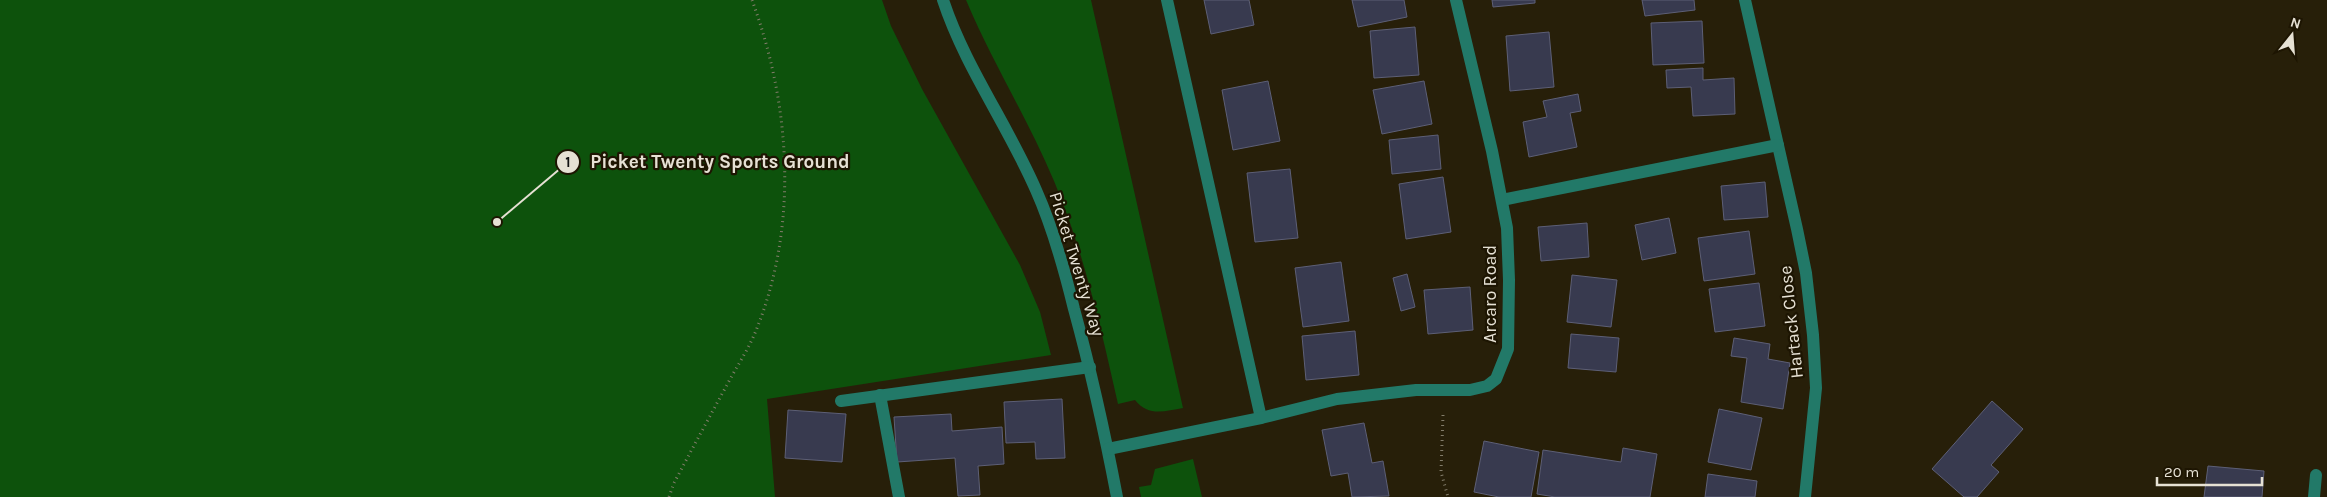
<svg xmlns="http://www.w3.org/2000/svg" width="2327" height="497" viewBox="0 0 2327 497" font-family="Karla,sans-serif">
  <rect width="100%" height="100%" fill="#271f09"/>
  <g fill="#0d520c">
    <path d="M 0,0 L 882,0 L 891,26 L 922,89 L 1020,265 L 1040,312 L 1051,355 L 767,399 L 775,497 L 0,497 Z"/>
    <path d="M 966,0 L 1091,0 L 1183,408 C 1165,411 1148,417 1135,400 L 1118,404 C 1101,329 1084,252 1054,181 C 1028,119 992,62 966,0 Z"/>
    <path d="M 1193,459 L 1202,497 L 1141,497 L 1139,487 L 1151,485 L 1155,469 Z"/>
  </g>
  <g fill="#383a4f" stroke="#5d5f76">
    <path d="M 1204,0 L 1249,0 L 1254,25 L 1211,34 Z"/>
    <path d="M 1352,0 L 1404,0 L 1407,17 L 1358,27 Z"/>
    <path d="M 1492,0 L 1535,0 L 1535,3 L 1493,7 Z"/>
    <path d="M 1642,0 L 1694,0 L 1695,10 L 1645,16 Z"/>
    <path d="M 1702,21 L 1704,63 L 1653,65 L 1651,23 Z"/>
    <path d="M 1415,27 L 1419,75 L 1374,78 L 1370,31 Z"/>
    <path d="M 1549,32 L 1554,87 L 1510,91 L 1506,36 Z"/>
    <path d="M 1703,68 L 1703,80 L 1734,78 L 1735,114 L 1693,116 L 1691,87 L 1667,88 L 1666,70 Z"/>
    <path d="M 1268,81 L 1280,141 L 1233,150 L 1222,90 Z"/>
    <path d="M 1424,81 L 1432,124 L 1382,134 L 1373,90 Z"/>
    <path d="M 1578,94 L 1581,111 L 1570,113 L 1577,147 L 1529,157 L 1523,122 L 1547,117 L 1543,101 Z"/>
    <path d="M 1438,135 L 1441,169 L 1392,174 L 1389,140 Z"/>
    <path d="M 1290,169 L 1298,238 L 1255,242 L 1247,173 Z"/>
    <path d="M 1443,177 L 1451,232 L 1406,239 L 1399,184 Z"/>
    <path d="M 1765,182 L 1768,217 L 1724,220 L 1721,186 Z"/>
    <path d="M 1669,218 L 1676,253 L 1642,260 L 1635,225 Z"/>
    <path d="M 1587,223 L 1589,257 L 1541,261 L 1538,227 Z"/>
    <path d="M 1749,231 L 1755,274 L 1704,281 L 1698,238 Z"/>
    <path d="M 1341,262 L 1349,321 L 1303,327 L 1295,268 Z"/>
    <path d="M 1407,274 L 1415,307 L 1401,311 L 1393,278 Z"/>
    <path d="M 1572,275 L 1617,280 L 1611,327 L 1567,322 Z"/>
    <path d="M 1759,283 L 1765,326 L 1715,332 L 1709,289 Z"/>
    <path d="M 1470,287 L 1473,330 L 1428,334 L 1424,290 Z"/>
    <path d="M 1355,331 L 1359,375 L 1306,380 L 1302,336 Z"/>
    <path d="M 1571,334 L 1619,338 L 1616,372 L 1568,368 Z"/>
    <path d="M 1734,338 L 1770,344 L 1768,359 L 1790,363 L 1783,409 L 1741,402 L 1747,358 L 1731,356 Z"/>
    <path d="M 1062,399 L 1065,458 L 1036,459 L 1035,442 L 1006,443 L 1004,402 Z"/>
    <path d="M 1992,401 L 2023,429 L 1991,465 L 1999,472 L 1977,497 L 1964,497 L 1932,469 Z"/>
    <path d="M 1719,409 L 1762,418 L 1751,470 L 1708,462 Z"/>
    <path d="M 788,410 L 846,414 L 842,462 L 785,458 Z"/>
    <path d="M 951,414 L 952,431 L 1002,427 L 1004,464 L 978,466 L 980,495 L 958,496 L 955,458 L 897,462 L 894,417 Z"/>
    <path d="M 1364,423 L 1372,463 L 1383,461 L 1389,496 L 1352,497 L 1348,473 L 1331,476 L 1322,430 Z"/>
    <path d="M 1484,441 L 1539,452 L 1531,497 L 1499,497 L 1474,492 Z"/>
    <path d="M 1623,448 L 1657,454 L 1650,497 L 1555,497 L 1537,494 L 1543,450 L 1621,462 Z"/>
    <path d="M 2208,466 L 2264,471 L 2262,497 L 2204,497 Z"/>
    <path d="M 1708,474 L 1757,481 L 1755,497 L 1705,497 Z"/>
  </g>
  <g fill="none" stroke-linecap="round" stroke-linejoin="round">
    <g stroke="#837d6b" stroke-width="3" stroke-dasharray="1 4" stroke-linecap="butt">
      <path d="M 1443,415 L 1441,472 L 1448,497"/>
      <path d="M 669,497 L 674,483 C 692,449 710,416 728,383 C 737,366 748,350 755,333 C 799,227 791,106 752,0"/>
    </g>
    <g stroke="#227968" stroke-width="12">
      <path d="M 943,0 C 965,67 1008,125 1036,190 C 1053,228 1064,268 1074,309 C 1091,371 1105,434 1117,497"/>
      <path d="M 1167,0 L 1261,418"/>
      <path d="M 1745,0 L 1797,229 L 1806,273 L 1813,335 L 1816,388 L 1805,497"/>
      <path d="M 1502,200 L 1778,145"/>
      <path d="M 880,395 L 899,497"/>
      <path d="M 841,401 L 1090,367"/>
      <path d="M 1108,449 L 1261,418 L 1337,399 L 1416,390 L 1470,390 L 1487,386 L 1496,379 L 1508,349 L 1509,280 L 1507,228 L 1492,151 L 1456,0"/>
      <path d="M 2314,497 L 2316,475"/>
    </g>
  </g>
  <g text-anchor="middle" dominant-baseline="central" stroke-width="4.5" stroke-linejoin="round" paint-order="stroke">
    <g font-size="18" fill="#e6e1d4" stroke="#1d1502">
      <text transform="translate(1077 264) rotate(73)">Picket Twenty Way</text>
      <text transform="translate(1490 294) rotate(-90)">Arcaro Road</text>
      <text transform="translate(1791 322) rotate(-96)">Hartack Close</text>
    </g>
  </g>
  <path fill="none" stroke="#e6e1d4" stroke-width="2" d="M497 222L568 162"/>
  <g fill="#e6e1d4" stroke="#1d1502" stroke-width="2">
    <circle cx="497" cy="222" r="5"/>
    <circle cx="568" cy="162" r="12"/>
  </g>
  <g font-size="15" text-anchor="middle" font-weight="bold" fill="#111">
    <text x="568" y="167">1</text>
  </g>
  <g font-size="19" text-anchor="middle" font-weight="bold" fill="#e6e1d4" stroke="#1d1502" stroke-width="4.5" stroke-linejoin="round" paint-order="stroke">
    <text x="720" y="168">Picket Twenty Sports Ground</text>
  </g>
  <g transform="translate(2292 35) rotate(17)" stroke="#1d1502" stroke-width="4" paint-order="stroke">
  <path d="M0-4L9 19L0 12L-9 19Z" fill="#e6e1d4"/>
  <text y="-8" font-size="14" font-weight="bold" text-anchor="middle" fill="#e6e1d4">N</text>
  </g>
  <path d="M2157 477v8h105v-8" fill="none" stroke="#e6e1d4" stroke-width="2.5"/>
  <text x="2164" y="477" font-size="15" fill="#e6e1d4" stroke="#1d1502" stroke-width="4" paint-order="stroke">20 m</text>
</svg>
